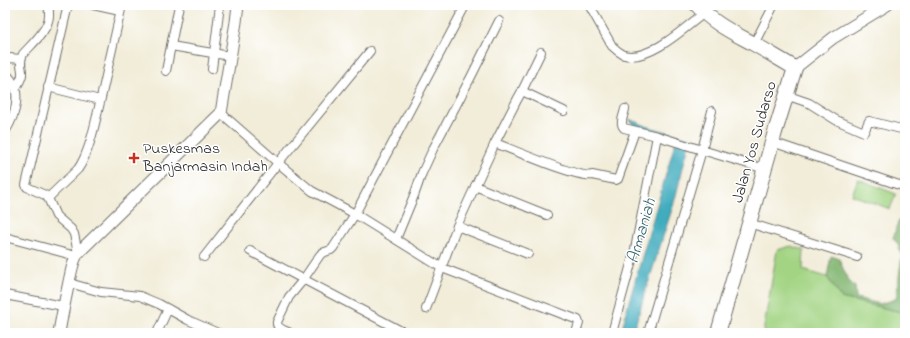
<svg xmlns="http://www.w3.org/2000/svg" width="910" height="338" viewBox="0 0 910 338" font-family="'Indie Flower',sans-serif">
  <rect width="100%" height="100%" fill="#fff"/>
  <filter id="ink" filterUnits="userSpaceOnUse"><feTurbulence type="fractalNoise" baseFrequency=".025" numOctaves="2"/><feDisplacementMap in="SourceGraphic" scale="8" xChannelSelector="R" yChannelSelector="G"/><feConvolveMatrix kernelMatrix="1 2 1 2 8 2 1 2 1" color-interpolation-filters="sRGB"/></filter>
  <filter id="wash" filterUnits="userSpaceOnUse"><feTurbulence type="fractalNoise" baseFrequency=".012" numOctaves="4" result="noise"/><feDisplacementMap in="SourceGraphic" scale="16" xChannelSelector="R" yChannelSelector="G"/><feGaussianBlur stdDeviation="0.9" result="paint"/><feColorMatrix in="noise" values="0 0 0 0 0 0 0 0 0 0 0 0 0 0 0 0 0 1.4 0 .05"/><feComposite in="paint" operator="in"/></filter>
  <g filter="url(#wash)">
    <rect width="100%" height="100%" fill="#f2edd9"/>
    <g fill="#a3d483" stroke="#678057">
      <path d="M 858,179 L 896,194 L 890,209 L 852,195 Z"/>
      <path d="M 791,246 L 804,250 L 803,270 L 827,277 L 841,298 L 905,313 L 905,326 L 902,333 L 764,333 L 764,327 L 777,250 Z"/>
    </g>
    <path fill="#82b671" stroke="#56704e" d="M 899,220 L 905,220 L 905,313 L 841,298 L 827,277 L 831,256 L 839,259 L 848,280 L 855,287 L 856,298 L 880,304 L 896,299 L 902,255 L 898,244 L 893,238 Z"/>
    <path fill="#3facbe" stroke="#356c74" d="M 629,119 L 649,127 L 699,141 L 698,146 L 689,144 L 674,203 L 643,299 L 633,333 L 621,333 L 628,305 L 676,140 L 634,127 Z"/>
  </g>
  <g filter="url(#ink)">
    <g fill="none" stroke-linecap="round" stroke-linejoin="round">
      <defs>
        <g id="street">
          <path d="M 68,5 L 26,185 L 27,187 L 45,195 L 48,198 L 56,216 L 71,229 L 74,234 L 78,253"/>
          <path d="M 93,5 L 120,11"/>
          <path d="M 589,5 L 612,46 C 616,50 620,53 624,55 C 649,62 686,27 704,13"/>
          <path d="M 754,44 L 774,5"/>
          <path d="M 171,46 L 230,56"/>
          <path d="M 5,60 L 9,58 L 21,59"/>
          <path d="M 212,69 L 220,5"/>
          <path d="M 166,71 L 179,5"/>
          <path d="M 5,73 C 24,89 16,114 5,132"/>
          <path d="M 48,87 L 100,100"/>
          <path d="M 16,88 C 18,84 21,80 22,75 C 23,67 18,65 23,54 C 31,45 45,33 48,21 C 50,16 49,10 48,5"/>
          <path d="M 522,91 L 564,111"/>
          <path d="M 786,95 L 809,103 L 836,120 L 864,132 L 869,121 L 905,130"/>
          <path d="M 625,109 C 624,115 619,123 624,128 L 657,136 L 702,150 L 712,111"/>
          <path d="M 221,113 L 278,163 L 312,191 L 355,214 L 442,268 L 578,320 L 579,323 L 576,333"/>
          <path d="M 772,142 L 905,187"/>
          <path d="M 495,143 C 511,149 580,179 592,175 L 616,180 L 618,179 L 635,131"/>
          <path d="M 475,186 L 547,215"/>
          <path d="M 48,198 L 78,169 C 90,152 96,119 101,98 C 108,67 115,36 122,5"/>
          <path d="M 749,223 L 857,257"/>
          <path d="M 457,226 L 528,254"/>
          <path d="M 5,237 L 76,256"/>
          <path d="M 396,239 L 415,193 L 422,173 L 433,149 L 471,77 L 499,21"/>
          <path d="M 250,251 L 405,333"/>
          <path d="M 204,257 L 278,163 L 370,51"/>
          <path d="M 69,283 L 101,292 L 140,296 L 159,304 L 188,320 L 218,333"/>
          <path d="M 5,295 L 63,306"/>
          <path d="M 426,309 L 457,226 L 495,143 L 517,100 L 522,91 L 541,52"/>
          <path d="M 157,333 L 168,309"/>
          <path d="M 290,333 C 285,330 276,329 277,322 L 289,297 L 303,280 L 320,255 L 322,253 L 331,250 L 333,248 L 355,214 L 464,8"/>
          <path d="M 612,333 L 635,249 L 657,136"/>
          <path d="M 648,333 L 702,150 L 765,169"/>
        </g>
        <g id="secondary">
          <path d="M 795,68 L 833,38 L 887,5"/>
          <path d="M 59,333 C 62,314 66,296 70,277 C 72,269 73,260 78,253 L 221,113 L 236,22 L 238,5"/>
        </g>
        <path id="highway" d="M 697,5 C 714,24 732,32 754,44 C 768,52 781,60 795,68 L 775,132 L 718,333"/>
      </defs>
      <use href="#street" stroke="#716f68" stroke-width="10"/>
      <use href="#secondary" stroke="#716f68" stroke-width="13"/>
      <use href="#highway" stroke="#716f68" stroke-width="16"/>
      <use href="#street" stroke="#fff" stroke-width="8"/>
      <use href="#secondary" stroke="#fff" stroke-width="11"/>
      <use href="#highway" stroke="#fff" stroke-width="14"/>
    </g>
  </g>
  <path fill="#c8321e" stroke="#fff" stroke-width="1.5" d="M132 152h4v4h4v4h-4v4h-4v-4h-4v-4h4z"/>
  <g text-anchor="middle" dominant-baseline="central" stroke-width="3" stroke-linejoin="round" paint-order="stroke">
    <g font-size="16" fill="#2b2b2b" stroke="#fff">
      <text transform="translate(755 142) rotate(-74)">Jalan Yos Sudarso</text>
    </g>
    <g font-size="16" fill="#2b2b2b" stroke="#fff" text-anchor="start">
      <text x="143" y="149">Puskesmas<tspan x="143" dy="18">Banjarmasin Indah</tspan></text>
    </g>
    <g font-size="17" font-style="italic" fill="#34656d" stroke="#fff">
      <text transform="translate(642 231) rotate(-74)">Armaniah</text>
    </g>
  </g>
  <rect width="910" height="338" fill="none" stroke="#fff" stroke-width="20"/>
</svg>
